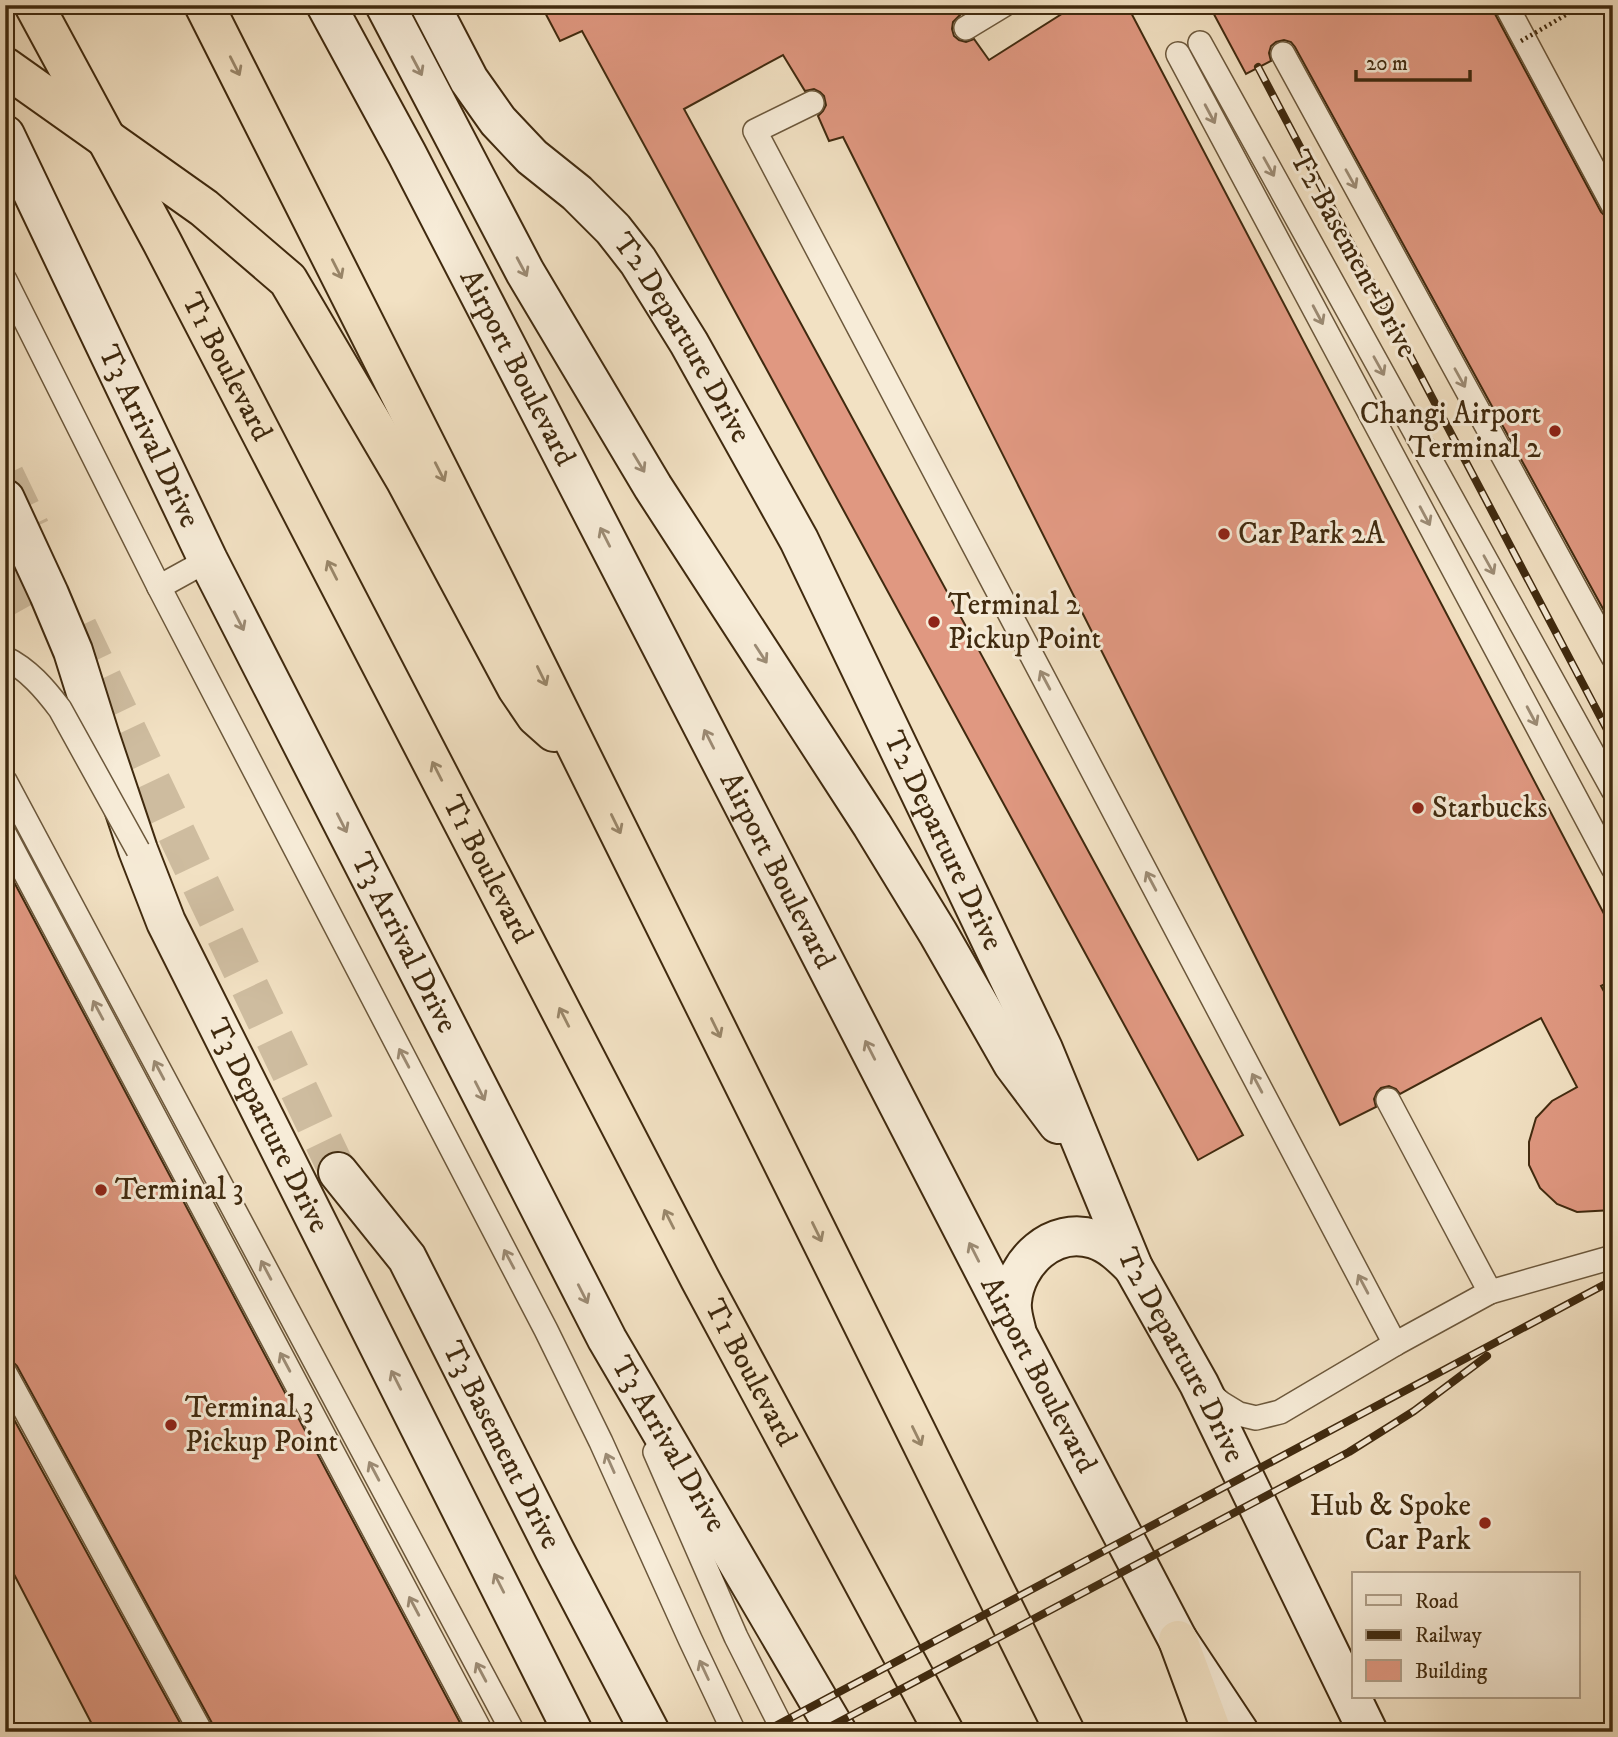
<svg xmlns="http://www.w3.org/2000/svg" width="1618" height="1737" viewBox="0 0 1618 1737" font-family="'IM FELL DW Pica',serif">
  <rect width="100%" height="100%" fill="#f2e1c3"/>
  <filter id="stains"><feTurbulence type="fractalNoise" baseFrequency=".00286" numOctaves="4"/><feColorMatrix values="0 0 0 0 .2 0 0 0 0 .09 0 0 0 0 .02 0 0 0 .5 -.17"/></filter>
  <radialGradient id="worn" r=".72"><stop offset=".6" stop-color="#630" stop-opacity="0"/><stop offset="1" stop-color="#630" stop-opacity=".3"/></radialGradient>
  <g fill="#e09881" stroke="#402a0f" stroke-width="2">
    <path d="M 541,5 L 955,5 L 960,15 L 953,22 L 952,29 L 954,36 L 959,40 L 966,42 L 974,39 L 989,60 L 1076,5 L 1127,5 L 1613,931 L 1613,980 L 1601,986 L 1613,1008 L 1613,1210 L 1577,1212 L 1557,1204 L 1540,1188 L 1529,1165 L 1529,1142 L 1536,1118 L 1552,1101 L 1577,1087 L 1541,1018 L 1400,1094 L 1396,1089 L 1389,1086 L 1381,1088 L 1377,1092 L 1374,1099 L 1376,1107 L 1340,1125 L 843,137 L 829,141 L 818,116 L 823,111 L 826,105 L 824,96 L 820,92 L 814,89 L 805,91 L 783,55 L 684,109 L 1243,1135 L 1198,1160 L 582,31 L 560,41 Z"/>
    <path d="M 1209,5 L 1492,5 L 1494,12 L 1601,212 L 1605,216 L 1613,220 L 1613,627 L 1295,47 L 1291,42 L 1284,40 L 1276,42 L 1271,46 L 1269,53 L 1271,61 L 1246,74 Z"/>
    <path d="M 5,865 L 465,1732 L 215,1732 L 213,1725 L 17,1366 L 12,1361 L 5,1359 Z"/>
    <path d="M 5,1403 L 185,1732 L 96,1732 L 5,1557 Z"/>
  </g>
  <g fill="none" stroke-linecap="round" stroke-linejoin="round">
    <g stroke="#cebc9f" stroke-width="38" stroke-dasharray="38 19" stroke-linecap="butt">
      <path d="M 5,475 L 31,529"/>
      <path d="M 5,576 L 29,619"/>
      <path d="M 78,627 L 338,1172"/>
    </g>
    <defs>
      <g id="lane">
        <path d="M 1506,5 L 1613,205"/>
        <path d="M 966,28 L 1004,5"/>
        <path d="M 1200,43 L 1613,790"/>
        <path d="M 1178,54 L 1613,868"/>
        <path d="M 1283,54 L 1613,657"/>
        <path d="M 812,103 L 755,131 L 1395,1344"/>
        <path d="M 5,280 L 159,587 L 546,1330 L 601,1442 L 690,1639 L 734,1732"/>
        <path d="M 159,587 L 208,560"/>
        <path d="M 5,781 L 513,1732"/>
        <path d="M 5,835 L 481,1732"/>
        <path d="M 1388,1100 L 1490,1292"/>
        <path d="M 5,1373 L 201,1732"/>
        <path d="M 1209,1393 L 1221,1403 L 1239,1414 L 1256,1418 L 1280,1412 L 1395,1344 L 1490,1292 L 1613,1257"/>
        <path d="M 655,1452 L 736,1637 L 784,1732"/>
      </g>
      <g id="secondary">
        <path id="s1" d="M 326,5 L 407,154 L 1017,1334 L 1178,1640 L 1239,1732"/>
        <path d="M 385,5 L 525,272 L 653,487 L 872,825 L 938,933 L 1013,1064 L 1058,1124"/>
        <path id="s2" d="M 430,5 L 469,80 L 498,121 L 532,157 L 577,193 L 613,229 L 638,261 L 689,343 L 799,540 L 1043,1049 L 1133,1267 L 1199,1384 L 1368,1732"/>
        <path id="s3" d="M 5,135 L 208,560 L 607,1339 L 837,1732"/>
        <path id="s4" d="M 5,499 L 49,594 L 73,651 L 100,737 L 138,850 L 166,922 L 573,1732"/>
        <path id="s5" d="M 338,1172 L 407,1258 L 555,1551 L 650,1732"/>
        <path d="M 1016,1329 C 1014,1321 1011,1311 1012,1302 C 1015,1262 1053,1226 1094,1239 C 1110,1244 1122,1256 1133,1267"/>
      </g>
      <g id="highway">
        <path id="s6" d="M 34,5 L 162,242 L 700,1279 L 944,1732"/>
        <path d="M 204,5 L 496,584 L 1065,1732"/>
        <path d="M 5,67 L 204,208 L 288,280 L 405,479 L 517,688 L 536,716 L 554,732"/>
        <path d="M 1178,1640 L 1212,1732"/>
      </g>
    </defs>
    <use href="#lane" stroke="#6c583c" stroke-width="26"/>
    <use href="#secondary" stroke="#402a0f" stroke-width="42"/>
    <use href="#highway" stroke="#402a0f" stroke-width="42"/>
    <use href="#lane" stroke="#f7ecd8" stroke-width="23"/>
    <use href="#secondary" stroke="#f7ecd8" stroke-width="38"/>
    <use href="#highway" stroke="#f2e1c3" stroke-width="38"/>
    <defs>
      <g id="rail">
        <path d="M 1258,67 L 1613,741"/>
        <path d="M 764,1732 L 1613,1280"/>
        <path d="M 820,1732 L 1349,1452 L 1414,1411 L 1487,1356"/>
      </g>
    </defs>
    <use href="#rail" stroke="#402a0f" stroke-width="8"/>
    <use href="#rail" stroke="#f7ecd8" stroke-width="5" stroke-dasharray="16" stroke-linecap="butt"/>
    <defs>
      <path id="lane-bridge" d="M 5,658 C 28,669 45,689 60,709 L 138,850"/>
    </defs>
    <use href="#lane-bridge" stroke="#6c583c" stroke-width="26" stroke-linecap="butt"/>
    <path stroke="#402a0f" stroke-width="4.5" stroke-dasharray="2 3.5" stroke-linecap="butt" d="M 1521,41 L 1583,5"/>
    <use href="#lane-bridge" stroke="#f7ecd8" stroke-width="23"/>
  </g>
  <defs><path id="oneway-shaft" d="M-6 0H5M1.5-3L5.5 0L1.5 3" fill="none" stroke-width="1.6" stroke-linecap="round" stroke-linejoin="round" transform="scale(1.75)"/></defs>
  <g stroke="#998669">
    <use href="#oneway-shaft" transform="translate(235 66) rotate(63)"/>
    <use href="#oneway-shaft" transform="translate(337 269) rotate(63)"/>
    <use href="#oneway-shaft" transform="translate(440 472) rotate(63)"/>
    <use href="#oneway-shaft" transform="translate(332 570) rotate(-117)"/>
    <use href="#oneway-shaft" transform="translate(542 676) rotate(64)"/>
    <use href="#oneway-shaft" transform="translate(437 771) rotate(-117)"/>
    <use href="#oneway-shaft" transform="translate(616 824) rotate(64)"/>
    <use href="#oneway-shaft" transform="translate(564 1017) rotate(-117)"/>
    <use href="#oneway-shaft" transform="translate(716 1028) rotate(64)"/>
    <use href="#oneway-shaft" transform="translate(669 1219) rotate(-117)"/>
    <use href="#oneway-shaft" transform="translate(817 1232) rotate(64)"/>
    <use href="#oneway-shaft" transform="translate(917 1436) rotate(64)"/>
  </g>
  <g stroke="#9c8b74">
    <use href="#oneway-shaft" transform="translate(417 66) rotate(62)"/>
    <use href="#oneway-shaft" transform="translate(1210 114) rotate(62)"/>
    <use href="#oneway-shaft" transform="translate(1269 167) rotate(61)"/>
    <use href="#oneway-shaft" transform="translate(1351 179) rotate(61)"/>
    <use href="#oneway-shaft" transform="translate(522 267) rotate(62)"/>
    <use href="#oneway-shaft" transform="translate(1318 315) rotate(62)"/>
    <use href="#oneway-shaft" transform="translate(1379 366) rotate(61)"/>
    <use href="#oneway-shaft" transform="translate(1460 378) rotate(61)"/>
    <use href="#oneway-shaft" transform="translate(639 463) rotate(59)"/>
    <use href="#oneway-shaft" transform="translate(1425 516) rotate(62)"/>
    <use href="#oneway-shaft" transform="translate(605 537) rotate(-117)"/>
    <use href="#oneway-shaft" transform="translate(1489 565) rotate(61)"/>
    <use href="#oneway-shaft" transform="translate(239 621) rotate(63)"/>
    <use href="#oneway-shaft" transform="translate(761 654) rotate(57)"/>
    <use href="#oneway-shaft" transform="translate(1045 680) rotate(-118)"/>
    <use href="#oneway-shaft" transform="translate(1532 716) rotate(62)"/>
    <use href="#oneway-shaft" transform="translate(709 739) rotate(-117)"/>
    <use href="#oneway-shaft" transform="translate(342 823) rotate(63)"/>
    <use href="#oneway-shaft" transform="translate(1151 881) rotate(-118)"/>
    <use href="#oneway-shaft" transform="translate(98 1010) rotate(-118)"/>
    <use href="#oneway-shaft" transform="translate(870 1050) rotate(-117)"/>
    <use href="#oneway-shaft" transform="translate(404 1058) rotate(-118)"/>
    <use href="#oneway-shaft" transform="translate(159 1070) rotate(-118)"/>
    <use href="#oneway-shaft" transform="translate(1257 1083) rotate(-118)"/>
    <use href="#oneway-shaft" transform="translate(480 1091) rotate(63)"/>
    <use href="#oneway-shaft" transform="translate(974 1252) rotate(-117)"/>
    <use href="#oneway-shaft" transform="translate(509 1259) rotate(-118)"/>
    <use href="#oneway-shaft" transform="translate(266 1270) rotate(-118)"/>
    <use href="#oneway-shaft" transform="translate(1363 1284) rotate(-118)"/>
    <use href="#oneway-shaft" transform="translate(583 1294) rotate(63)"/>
    <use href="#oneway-shaft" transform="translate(285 1362) rotate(-118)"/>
    <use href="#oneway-shaft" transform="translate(396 1380) rotate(-117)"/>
    <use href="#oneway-shaft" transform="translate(610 1463) rotate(-114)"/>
    <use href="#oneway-shaft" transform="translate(374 1471) rotate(-118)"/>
    <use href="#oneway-shaft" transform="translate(499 1583) rotate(-117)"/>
    <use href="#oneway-shaft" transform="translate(414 1606) rotate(-118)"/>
    <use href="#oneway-shaft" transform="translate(704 1670) rotate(-115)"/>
    <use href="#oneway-shaft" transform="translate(481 1672) rotate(-118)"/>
  </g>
  <g fill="#8f2418" stroke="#f7ecd8" stroke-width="2.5">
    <circle cx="1555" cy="431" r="7"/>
    <circle cx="1224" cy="534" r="7"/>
    <circle cx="934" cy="622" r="7"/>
    <circle cx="1418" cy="808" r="7"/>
    <circle cx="101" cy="1190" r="7"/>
    <circle cx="171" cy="1425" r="7"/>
    <circle cx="1485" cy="1523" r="7"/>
  </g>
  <g text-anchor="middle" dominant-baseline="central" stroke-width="6" stroke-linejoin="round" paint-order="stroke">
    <g font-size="30" fill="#402a0f" stroke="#f7ecd8">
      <text transform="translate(1353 254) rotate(61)">T2 Basement Drive</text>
      <text stroke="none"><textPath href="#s2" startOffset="422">T2 Departure Drive</textPath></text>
      <text stroke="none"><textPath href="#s6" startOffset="410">T1 Boulevard</textPath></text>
      <text stroke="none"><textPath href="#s1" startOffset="410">Airport Boulevard</textPath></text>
      <text stroke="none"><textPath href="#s3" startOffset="334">T3 Arrival Drive</textPath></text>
      <text stroke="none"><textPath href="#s2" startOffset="989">T2 Departure Drive</textPath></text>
      <text stroke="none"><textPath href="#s6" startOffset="976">T1 Boulevard</textPath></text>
      <text stroke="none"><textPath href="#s1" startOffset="976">Airport Boulevard</textPath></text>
      <text stroke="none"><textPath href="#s3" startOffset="901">T3 Arrival Drive</textPath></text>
      <text stroke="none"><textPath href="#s4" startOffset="681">T3 Departure Drive</textPath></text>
      <text stroke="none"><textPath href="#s2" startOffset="1556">T2 Departure Drive</textPath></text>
      <text stroke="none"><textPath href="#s6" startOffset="1544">T1 Boulevard</textPath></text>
      <text stroke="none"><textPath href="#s1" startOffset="1544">Airport Boulevard</textPath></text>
      <text stroke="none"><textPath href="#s3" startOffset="1468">T3 Arrival Drive</textPath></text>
      <text stroke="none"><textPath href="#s5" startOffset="320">T3 Basement Drive</textPath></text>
    </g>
    <g font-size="30" fill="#402a0f" stroke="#f7ecd8" text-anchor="start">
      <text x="1541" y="414" text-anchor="end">Changi Airport<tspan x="1541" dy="34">Terminal 2</tspan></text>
      <text x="1238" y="534">Car Park 2A</text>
      <text x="948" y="605">Terminal 2<tspan x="948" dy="34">Pickup Point</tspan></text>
      <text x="1432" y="808">Starbucks</text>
      <text x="115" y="1190">Terminal 3</text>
      <text x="185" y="1408">Terminal 3<tspan x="185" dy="34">Pickup Point</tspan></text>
      <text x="1471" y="1506" text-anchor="end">Hub &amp; Spoke<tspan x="1471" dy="34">Car Park</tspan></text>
    </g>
  </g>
  <rect width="1618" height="1737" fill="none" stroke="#f2e1c3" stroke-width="28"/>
  <rect x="7" y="7" width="1604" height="1723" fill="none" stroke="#402a0f" stroke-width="3.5"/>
  <rect x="14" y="14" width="1590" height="1709" fill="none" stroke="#402a0f" stroke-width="2"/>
  <rect x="1352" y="1572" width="228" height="126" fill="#f7ecd8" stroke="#ae9e88" stroke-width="2"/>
  <rect x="1366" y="1595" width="35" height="10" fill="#f7ecd8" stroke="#ae9e88" stroke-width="2"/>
  <text x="1415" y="1608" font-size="21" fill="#402a0f">Road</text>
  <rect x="1366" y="1630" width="35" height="10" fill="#402a0f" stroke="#ae9e88" stroke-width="2"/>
  <text x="1415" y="1642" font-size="21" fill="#402a0f">Railway</text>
  <rect x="1366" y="1660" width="35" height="21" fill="#e09881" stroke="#ae9e88" stroke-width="2"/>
  <text x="1415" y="1678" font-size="21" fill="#402a0f">Building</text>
  <path d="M1356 70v10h114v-10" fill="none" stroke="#402a0f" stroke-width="3.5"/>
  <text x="1366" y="70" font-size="21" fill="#402a0f" stroke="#f7ecd8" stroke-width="5" paint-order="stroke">20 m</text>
  <rect width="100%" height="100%" filter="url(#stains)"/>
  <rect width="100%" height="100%" fill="url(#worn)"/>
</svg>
